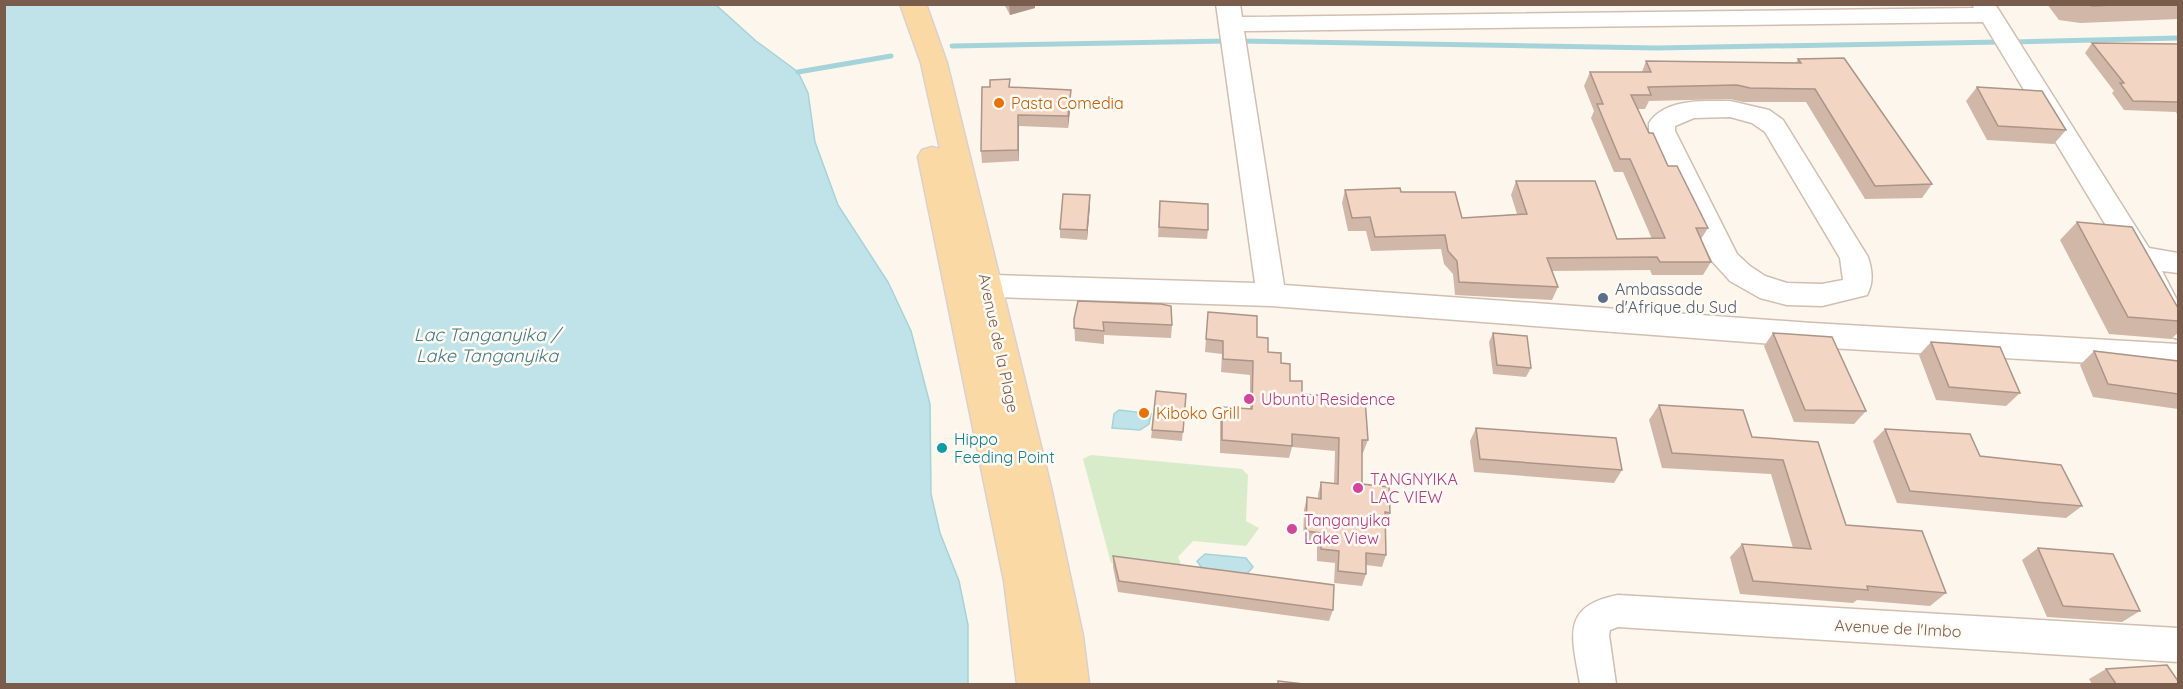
<svg xmlns="http://www.w3.org/2000/svg" width="2183" height="689" viewBox="0 0 2183 689" font-family="Quicksand,sans-serif">
  <rect width="100%" height="100%" fill="#fdf6ec"/>
  <path fill="#d8ecc9" d="M 1091,455 L 1242,469 L 1248,475 L 1246,521 L 1259,528 L 1246,546 L 1193,541 L 1178,557 L 1184,572 L 1111,563 L 1083,459 Z"/>
  <g fill="#bfe3e8" stroke="#a5d3da" stroke-width="1.5">
    <path d="M 4,5 L 716,5 L 756,41 L 798,72 L 808,93 L 815,142 L 838,205 L 888,282 L 911,331 L 930,404 L 931,494 L 940,533 L 959,581 L 968,625 L 968,684 L 5,684 Z"/>
    <path d="M 1119,410 L 1151,414 L 1149,424 L 1140,430 L 1112,428 L 1114,414 Z"/>
    <path d="M 1205,554 L 1246,558 L 1253,567 L 1245,576 L 1204,571 L 1197,561 Z"/>
  </g>
  <g fill="none" stroke-linecap="round" stroke-linejoin="round">
    <g stroke="#a5d3da" stroke-width="5">
      <path d="M 1237,41 L 1657,48 L 2001,42"/>
      <path d="M 2011,42 L 2178,38"/>
      <path d="M 952,46 L 1227,41"/>
      <path d="M 798,72 L 891,56"/>
    </g>
    <defs>
      <g id="minor">
        <path d="M 1216,4 L 1240,4 L 1242,17 L 1974,8 L 1972,4 L 1995,4 L 2149,248 L 2178,253 L 2178,273 L 2162,271 L 2178,302 L 2178,339 L 2168,336 L 2128,262 L 1983,22 L 1244,31 L 1284,285 L 1812,323 L 2178,344 L 2178,368 L 1812,347 L 1271,306 L 963,296 L 953,293 L 949,285 L 953,277 L 963,274 L 1255,283 Z"/>
        <path d="M 1730,101 L 1769,110 L 1783,120 L 1868,257 C 1872,270 1874,282 1867,295 L 1822,306 L 1787,305 L 1760,298 L 1730,281 L 1712,261 L 1649,131 L 1649,123 C 1665,98 1704,101 1730,101 ZM 1730,117 L 1752,123 L 1765,132 L 1840,258 L 1843,280 L 1822,284 L 1787,283 L 1765,276 L 1750,266 L 1737,254 L 1675,131 L 1675,126 L 1694,118 Z"/>
        <path d="M 1618,595 L 2178,628 L 2178,662 L 1618,627 L 1610,630 L 1609,635 L 1616,684 L 1580,684 C 1572,637 1560,606 1618,595 Z"/>
      </g>
      <path id="major" d="M 900,4 L 926,4 L 947,63 L 1051,487 L 1083,636 L 1089,684 L 1017,684 L 1004,581 L 918,157 L 922,150 L 932,147 L 940,149 L 921,63 Z"/>
    </defs>
    <use href="#minor" stroke="#d1beb0" stroke-width="3"/>
    <use href="#major" stroke="#dad1cd" stroke-width="3"/>
    <use href="#minor" fill="#fff" fill-rule="evenodd"/>
    <use href="#major" fill="#fbd9a5" fill-rule="evenodd"/>
  </g>
  <g fill="#d1b7a8">
    <path d="M 1004,4 L 1035,4 L 1035,8 L 1010,15 Z"/>
    <path d="M 2047,4 L 2178,4 L 2178,19 L 2080,23 L 2059,20 Z"/>
    <path d="M 2092,43 L 2178,44 L 2178,116 L 2176,112 L 2124,110 L 2112,93 L 2114,91 L 2085,53 Z"/>
    <path d="M 1798,59 L 1932,184 L 1922,198 L 1865,199 L 1806,102 L 1743,102 L 1730,99 L 1649,101 L 1645,109 L 1638,109 L 1649,133 L 1668,166 L 1708,228 L 1701,239 L 1711,262 L 1703,275 L 1652,275 L 1650,270 L 1552,271 L 1558,287 L 1552,300 L 1455,295 L 1453,274 L 1444,264 L 1441,249 L 1371,251 L 1366,231 L 1348,231 L 1342,203 L 1345,190 L 1401,192 L 1462,218 L 1517,214 L 1511,195 L 1516,181 L 1617,239 L 1652,239 L 1623,172 L 1614,172 L 1591,118 L 1594,111 L 1584,86 L 1590,72 L 1642,72 L 1646,61 L 1796,63 Z"/>
    <path d="M 1010,87 L 1071,90 L 1071,102 L 1068,128 L 1019,126 L 1019,161 L 982,163 L 981,151 Z"/>
    <path d="M 1977,87 L 2066,130 L 2054,144 L 1987,140 L 1966,101 Z"/>
    <path d="M 1160,202 L 1208,230 L 1207,239 L 1158,237 Z"/>
    <path d="M 1090,205 L 1087,240 L 1060,238 L 1060,229 Z"/>
    <path d="M 2077,222 L 2178,308 L 2178,333 L 2171,339 L 2109,334 L 2060,240 Z"/>
    <path d="M 1208,312 L 1257,337 L 1268,352 L 1281,363 L 1290,381 L 1302,394 L 1368,440 L 1363,453 L 1362,453 L 1362,484 L 1390,513 L 1385,524 L 1386,555 L 1382,567 L 1366,565 L 1366,574 L 1362,586 L 1334,583 L 1335,563 L 1317,561 L 1317,545 L 1303,543 L 1304,510 L 1307,497 L 1318,499 L 1318,494 L 1321,482 L 1334,483 L 1335,451 L 1292,447 L 1289,458 L 1220,453 L 1220,420 L 1222,407 L 1250,409 L 1250,375 L 1221,372 L 1222,354 L 1205,352 Z"/>
    <path d="M 1074,319 L 1172,325 L 1171,338 L 1104,335 L 1104,344 L 1075,341 Z"/>
    <path d="M 1493,333 L 1531,368 L 1526,377 L 1493,374 L 1489,342 Z"/>
    <path d="M 1773,333 L 1866,411 L 1854,424 L 1794,422 L 1764,346 Z"/>
    <path d="M 1931,342 L 2020,393 L 2006,406 L 1936,400 L 1919,355 Z"/>
    <path d="M 2094,351 L 2178,361 L 2178,409 L 2093,397 L 2080,365 Z"/>
    <path d="M 1186,394 L 1182,441 L 1151,438 L 1152,430 Z"/>
    <path d="M 1659,405 L 1752,437 L 1818,442 L 1846,525 L 1946,593 L 1930,606 L 1857,600 L 1853,603 L 1740,594 L 1730,557 L 1742,544 L 1793,548 L 1771,474 L 1662,468 L 1649,420 Z"/>
    <path d="M 1476,428 L 1622,470 L 1614,483 L 1474,472 L 1470,441 Z"/>
    <path d="M 1885,429 L 1980,456 L 2082,506 L 2066,518 L 1897,503 L 1873,441 Z"/>
    <path d="M 2038,548 L 2140,611 L 2122,622 L 2047,617 L 2022,560 Z"/>
    <path d="M 1113,556 L 1333,610 L 1329,621 L 1118,592 L 1113,567 Z"/>
    <path d="M 2106,669 L 2178,684 L 2092,684 L 2089,679 Z"/>
  </g>
  <g fill="#aa9588">
    <path d="M 1035,4 L 1035,8 L 1010,15 L 1009,5 Z"/>
    <path d="M 1071,90 L 1071,102 L 1068,128 L 1068,116 Z"/>
    <path d="M 1018,115 L 1019,126 L 1019,161 L 1018,150 Z"/>
    <path d="M 1090,195 L 1090,205 L 1087,240 L 1087,230 Z"/>
  </g>
  <g fill="#f3d5c3" stroke="#aa9588" stroke-width="1.5">
    <path d="M 2084,4 L 2132,4 L 2093,6 Z"/>
    <path d="M 2092,43 L 2178,44 L 2178,102 L 2133,101 L 2120,83 L 2124,83 Z"/>
    <path d="M 1844,58 L 1932,184 L 1875,186 L 1815,89 L 1750,88 L 1737,85 L 1648,87 L 1651,95 L 1631,95 L 1649,133 L 1653,133 L 1668,166 L 1677,166 L 1708,228 L 1696,228 L 1711,262 L 1660,262 L 1657,257 L 1547,258 L 1558,287 L 1459,282 L 1457,261 L 1448,251 L 1445,235 L 1375,237 L 1370,217 L 1352,218 L 1345,190 L 1400,188 L 1401,192 L 1455,192 L 1462,218 L 1527,214 L 1516,181 L 1595,181 L 1617,239 L 1665,238 L 1630,159 L 1620,159 L 1597,104 L 1603,104 L 1590,72 L 1651,72 L 1646,61 L 1801,63 L 1798,59 Z"/>
    <path d="M 1010,79 L 1009,87 L 1071,90 L 1068,116 L 1018,115 L 1018,150 L 981,151 L 982,87 L 990,87 L 990,80 Z"/>
    <path d="M 1977,87 L 2042,91 L 2066,130 L 1998,126 Z"/>
    <path d="M 1063,194 L 1090,195 L 1087,230 L 1060,229 Z"/>
    <path d="M 1160,201 L 1208,204 L 1208,230 L 1159,227 Z"/>
    <path d="M 2077,222 L 2132,227 L 2178,308 L 2178,321 L 2128,317 Z"/>
    <path d="M 1078,301 L 1161,304 L 1171,306 L 1172,325 L 1103,322 L 1104,331 L 1074,328 L 1074,319 Z"/>
    <path d="M 1208,312 L 1257,316 L 1257,337 L 1268,338 L 1268,352 L 1281,353 L 1281,363 L 1290,364 L 1290,381 L 1302,381 L 1302,394 L 1365,399 L 1368,440 L 1362,440 L 1362,484 L 1389,487 L 1390,513 L 1385,512 L 1386,555 L 1366,553 L 1366,574 L 1338,571 L 1339,551 L 1321,549 L 1321,533 L 1306,531 L 1307,497 L 1321,499 L 1321,482 L 1338,484 L 1339,438 L 1292,434 L 1292,446 L 1222,440 L 1222,407 L 1252,409 L 1253,361 L 1223,359 L 1223,341 L 1206,339 Z"/>
    <path d="M 1493,333 L 1527,336 L 1531,368 L 1497,365 Z"/>
    <path d="M 1773,333 L 1832,337 L 1866,411 L 1805,410 Z"/>
    <path d="M 1931,342 L 2000,347 L 2020,393 L 1949,387 Z"/>
    <path d="M 2094,351 L 2178,361 L 2178,394 L 2108,384 Z"/>
    <path d="M 1156,391 L 1186,394 L 1183,432 L 1152,430 Z"/>
    <path d="M 1659,405 L 1743,410 L 1752,437 L 1818,442 L 1846,525 L 1922,531 L 1946,593 L 1867,586 L 1868,590 L 1753,581 L 1742,544 L 1811,549 L 1783,460 L 1672,453 Z"/>
    <path d="M 1476,428 L 1616,438 L 1622,470 L 1480,459 Z"/>
    <path d="M 1885,429 L 1970,434 L 1980,456 L 2061,465 L 2082,506 L 1910,491 Z"/>
    <path d="M 2038,548 L 2113,554 L 2140,611 L 2063,606 Z"/>
    <path d="M 1113,556 L 1334,585 L 1333,610 L 1119,581 Z"/>
    <path d="M 2167,665 L 2178,681 L 2178,684 L 2116,684 L 2106,669 Z"/>
    <path d="M 1278,681 L 1304,684 L 1278,684 Z"/>
  </g>
  <g fill="#e8710a" stroke="#fffaf3" stroke-width="2">
    <circle cx="999" cy="103" r="6"/>
    <circle cx="1144" cy="413" r="6"/>
  </g>
  <circle fill="#5c6f8a" stroke="#fffaf3" stroke-width="2" cx="1603" cy="298" r="6"/>
  <g fill="#d1479c" stroke="#fffaf3" stroke-width="2">
    <circle cx="1249" cy="399" r="6"/>
    <circle cx="1358" cy="488" r="6"/>
    <circle cx="1292" cy="529" r="6"/>
  </g>
  <circle fill="#0f9aa8" stroke="#fffaf3" stroke-width="2" cx="942" cy="448" r="6"/>
  <g text-anchor="middle" dominant-baseline="central" stroke-width="5" stroke-linejoin="round" paint-order="stroke">
    <g font-size="16" fill="#c56008" stroke="#fffaf3" text-anchor="start">
      <text x="1011" y="103">Pasta Comedia</text>
      <text x="1156" y="413">Kiboko Grill</text>
    </g>
    <g font-size="16" fill="#4e5e75" stroke="#fffaf3" text-anchor="start">
      <text x="1615" y="289">Ambassade<tspan x="1615" dy="18">d'Afrique du Sud</tspan></text>
    </g>
    <g font-size="16" fill="#7a5c4d" stroke="#fffaf3">
      <text transform="translate(999 343) rotate(78)">Avenue de la Plage</text>
      <text transform="translate(1898 628) rotate(3)">Avenue de l'Imbo</text>
    </g>
    <g font-size="16" fill="#b23c85" stroke="#fffaf3" text-anchor="start">
      <text x="1261" y="399">Ubuntu Residence</text>
      <text x="1370" y="479">TANGNYIKA<tspan x="1370" dy="18">LAC VIEW</tspan></text>
      <text x="1304" y="520">Tanganyika<tspan x="1304" dy="18">Lake View</tspan></text>
    </g>
    <g font-size="16" fill="#0d838f" stroke="#fffaf3" text-anchor="start">
      <text x="954" y="439">Hippo<tspan x="954" dy="18">Feeding Point</tspan></text>
    </g>
    <g font-size="18" font-style="italic" fill="#437c86" stroke="#fffaf3">
      <text x="487" y="334">Lac Tanganyika /<tspan x="487" dy="21">Lake Tanganyika</tspan></text>
    </g>
  </g>
  <rect width="2183" height="689" fill="none" stroke="#7a5c4d" stroke-width="12"/>
</svg>
